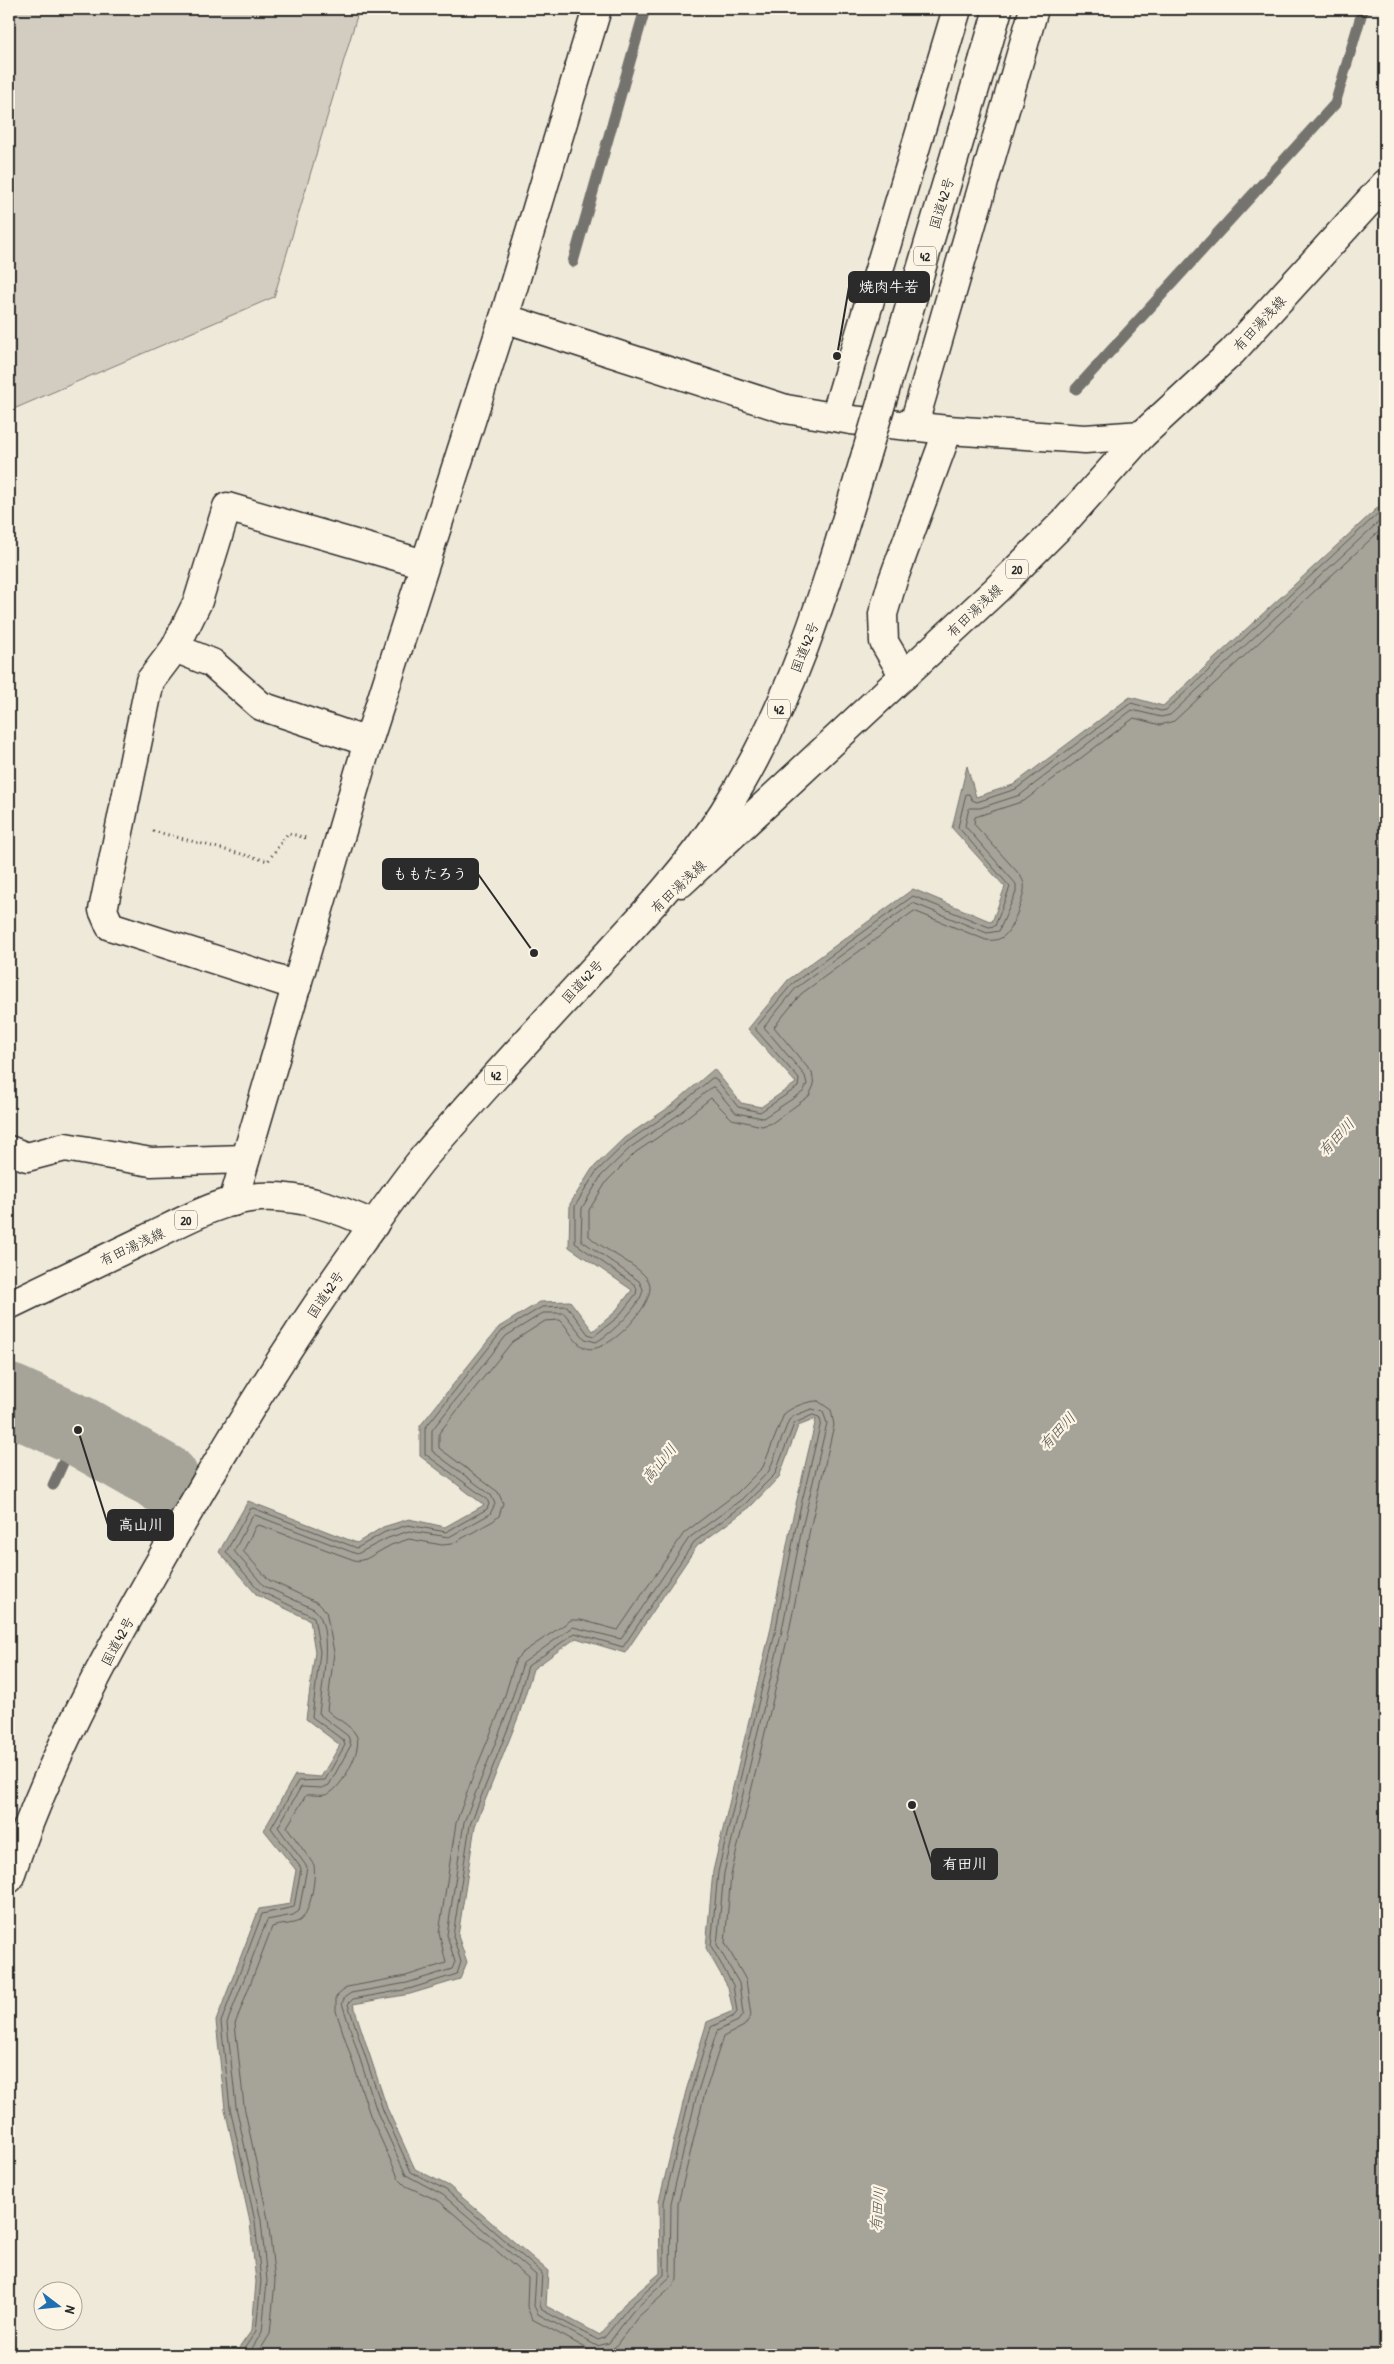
<svg xmlns="http://www.w3.org/2000/svg" width="1394" height="2364" viewBox="0 0 1394 2364" font-family="'Patrick Hand','Klee One',sans-serif">
  <rect width="100%" height="100%" fill="#efe9da"/>
  <filter id="ink" filterUnits="userSpaceOnUse"><feTurbulence type="fractalNoise" baseFrequency=".02" numOctaves="2"/><feDisplacementMap in="SourceGraphic" scale="10" xChannelSelector="R" yChannelSelector="G"/><feConvolveMatrix kernelMatrix="1 2 1 2 8 2 1 2 1" color-interpolation-filters="sRGB"/></filter>
  <g filter="url(#ink)">
    <path fill="#d2cdc0" stroke="#7e7c76" d="M 9,9 L 359,9 L 274,297 L 16,408 L 9,403 Z"/>
    <path fill="#a6a399" stroke="#75736d" fill-rule="evenodd" d="M 1385,501 L 1385,2355 L 234,2355 L 252,2330 L 256,2282 L 250,2222 L 225,2109 L 216,2021 L 259,1909 L 290,1904 L 296,1870 L 264,1830 L 295,1775 L 321,1777 L 340,1745 L 306,1719 L 315,1652 L 310,1620 L 257,1595 L 219,1552 L 248,1501 L 357,1543 L 383,1527 L 409,1519 L 445,1527 L 484,1505 L 420,1456 L 420,1426 L 499,1327 L 540,1302 L 570,1301 L 593,1331 L 614,1313 L 632,1290 L 569,1247 L 570,1204 L 592,1169 L 624,1138 L 671,1106 L 714,1069 L 741,1103 L 761,1107 L 796,1083 L 748,1029 L 788,980 L 913,889 L 992,922 L 1005,887 L 952,828 L 967,766 L 976,797 L 1013,785 L 1130,697 L 1163,706 ZM 816,1419 L 791,1525 L 770,1632 L 713,1871 L 706,1948 L 728,1987 L 733,2011 L 707,2022 L 686,2091 L 659,2201 L 660,2273 L 624,2304 L 600,2335 L 546,2306 L 548,2271 L 449,2186 L 415,2169 L 387,2108 L 353,2004 L 410,1994 L 460,1979 L 467,1962 L 458,1936 L 475,1826 L 519,1715 L 533,1669 L 576,1638 L 625,1653 L 697,1546 L 750,1507 L 779,1477 L 798,1426 Z"/>
    <g fill="none" stroke-linecap="round" stroke-linejoin="round">
      <g stroke="#5c5b57" stroke-width="1">
        <path d="M 818,1401 L 831,1410 L 834,1425 L 810,1529 L 788,1636 L 731,1875 L 725,1943 L 746,1980 L 751,2016 L 744,2026 L 723,2037 L 704,2096 L 678,2204 L 677,2280 L 672,2287 L 638,2317 L 614,2348 L 605,2353 L 595,2353 L 532,2319 L 527,2307 L 528,2278 L 439,2201 L 406,2186 L 399,2179 L 370,2115 L 336,2011 L 336,1997 L 347,1987 L 406,1976 L 446,1963 L 439,1933 L 456,1823 L 473,1776 L 501,1708 L 516,1659 L 522,1653 L 571,1620 L 581,1620 L 618,1630 L 684,1533 L 737,1493 L 763,1467 L 784,1414 C 792,1407 807,1401 818,1401 Z"/>
        <path d="M 812,1409 L 823,1412 L 827,1423 L 802,1528 L 781,1635 L 724,1873 L 717,1945 L 739,1983 L 743,2014 L 738,2021 L 717,2031 L 697,2094 L 671,2203 L 670,2277 L 632,2312 L 609,2343 L 597,2346 L 538,2314 L 534,2306 L 536,2275 L 443,2195 L 406,2175 L 377,2112 L 342,2003 L 345,1997 L 351,1993 L 407,1983 L 452,1969 L 455,1962 L 447,1935 L 464,1822 L 508,1711 L 523,1663 L 573,1627 L 621,1639 L 689,1538 L 742,1499 L 769,1471 L 789,1420 L 794,1416 Z"/>
        <path d="M 813,1415 L 819,1417 L 821,1422 L 796,1526 L 775,1633 L 718,1872 L 711,1946 L 733,1985 L 737,2012 L 734,2016 L 711,2027 L 691,2092 L 664,2202 L 664,2275 L 628,2308 L 604,2338 L 598,2340 L 542,2310 L 540,2305 L 542,2273 L 446,2190 L 411,2172 L 383,2110 L 348,2004 L 353,1999 L 409,1989 L 457,1974 L 461,1962 L 453,1936 L 470,1825 L 514,1713 L 528,1666 L 575,1633 L 623,1647 L 694,1542 L 746,1503 L 775,1474 L 794,1424 Z"/>
        <path d="M 240,2355 L 256,2331 L 261,2281 L 255,2221 L 230,2108 L 221,2022 L 262,1914 L 294,1907 L 301,1868 L 271,1828 L 298,1781 L 325,1780 L 345,1745 L 343,1740 L 312,1717 L 320,1652 L 314,1617 L 260,1591 L 226,1552 L 250,1509 L 253,1508 L 357,1548 L 385,1532 L 408,1525 L 446,1532 L 487,1509 L 489,1504 L 487,1499 L 425,1454 L 425,1428 L 502,1331 L 542,1307 L 567,1306 L 588,1334 L 594,1336 L 618,1317 L 636,1294 L 637,1289 L 635,1285 L 575,1243 L 575,1206 L 596,1172 L 627,1142 L 674,1110 L 712,1078 L 715,1078 L 738,1107 L 760,1112 L 798,1087 L 799,1079 L 756,1030 L 756,1027 L 792,984 L 913,896 L 989,927 L 995,926 L 1010,887 L 958,827 L 966,794 L 969,794 L 972,800 L 977,802 L 1016,789 L 1131,703 L 1161,711 L 1166,710 L 1385,507"/>
        <path d="M 248,2355 L 262,2332 L 267,2281 L 261,2220 L 236,2107 L 227,2023 L 267,1920 L 293,1915 L 299,1911 L 307,1867 L 278,1827 L 301,1787 L 322,1788 L 329,1785 L 351,1745 L 348,1736 L 319,1714 C 321,1691 335,1625 314,1609 L 264,1586 L 234,1551 L 252,1516 L 255,1515 L 357,1554 L 388,1538 L 409,1531 L 449,1537 L 490,1514 L 495,1504 L 491,1495 L 432,1451 L 432,1430 L 506,1336 L 543,1313 L 564,1313 L 585,1339 L 596,1342 C 610,1335 642,1305 643,1289 L 639,1281 L 581,1240 L 582,1208 L 601,1176 L 631,1147 L 678,1115 L 712,1087 L 714,1087 L 736,1113 L 763,1118 L 803,1092 L 807,1084 L 805,1076 L 764,1027 L 796,988 L 913,903 L 987,933 L 999,931 L 1016,892 L 1016,884 L 965,826 L 969,808 L 980,808 L 1020,795 L 1132,710 L 1161,717 L 1170,715 L 1385,516"/>
        <path d="M 257,2355 L 270,2334 L 275,2281 L 268,2219 L 244,2106 L 235,2024 L 272,1927 C 280,1924 291,1925 299,1921 C 311,1914 316,1877 314,1865 L 287,1827 L 306,1795 C 313,1794 321,1797 328,1794 C 341,1789 364,1748 356,1735 C 350,1724 335,1719 327,1710 L 334,1652 L 326,1611 L 318,1603 L 269,1580 L 243,1551 L 256,1526 L 259,1525 L 357,1561 L 366,1559 L 391,1545 L 409,1539 L 442,1545 L 452,1544 L 493,1521 L 499,1516 L 503,1503 L 498,1492 L 439,1448 L 439,1433 L 512,1342 L 545,1321 L 560,1320 C 569,1328 574,1344 586,1348 C 607,1356 661,1300 648,1280 C 639,1265 603,1250 589,1236 L 589,1210 L 607,1181 L 636,1152 L 682,1121 L 711,1098 L 732,1119 L 762,1126 L 772,1123 L 809,1096 L 814,1085 L 812,1073 L 774,1027 L 801,994 L 914,911 L 986,940 C 993,941 1000,940 1005,935 C 1012,929 1023,900 1024,890 C 1025,885 1023,880 1020,875 L 974,824 L 975,817 L 1024,801 L 1134,718 L 1160,725 L 1174,721 L 1385,526"/>
      </g>
      <g stroke="#75736d" stroke-width="11">
        <path d="M 573,262 L 645,9"/>
        <path d="M 1076,389 L 1335,104 L 1363,9"/>
        <path d="M 53,1485 L 78,1430"/>
      </g>
      <path stroke="#a6a399" stroke-width="70" d="M 9,1399 L 78,1430 L 164,1479"/>
      <defs>
        <g id="minor">
          <path d="M 504,318 L 786,409 L 851,420 L 948,430 L 1085,439 L 1142,435"/>
          <path d="M 835,417 L 957,9"/>
          <path d="M 913,427 L 1034,9"/>
          <path d="M 175,648 L 212,663 L 261,706 L 368,742"/>
          <path d="M 904,676 L 884,642 L 883,614 L 893,580 L 948,430"/>
          <path d="M 297,986 L 110,926 L 103,910 L 150,681 L 175,648 L 198,601 L 227,507 L 424,564"/>
          <path d="M 9,1150 L 27,1157 L 65,1147 L 151,1162 L 245,1159"/>
          <path d="M 233,1202 L 368,742 L 504,318 L 597,9"/>
        </g>
        <g id="primary">
          <path d="M 681,883 L 996,590 L 1065,521 L 1142,435 L 1232,352 L 1385,184"/>
          <path d="M 9,1305 C 55,1283 100,1261 146,1239 C 182,1222 220,1199 260,1197 C 301,1195 337,1208 374,1225"/>
        </g>
        <g id="trunk">
          <path d="M 984,58 L 998,9"/>
          <path d="M 9,1879 C 51,1751 119,1632 186,1516 C 240,1423 296,1332 359,1245 C 380,1216 401,1185 424,1157 C 477,1095 533,1035 588,975 C 635,924 685,872 723,813 C 794,703 829,578 866,454"/>
        </g>
      </defs>
      <use href="#minor" stroke="#2b2b2b" stroke-width="31"/>
      <use href="#primary" stroke="#2b2b2b" stroke-width="31"/>
      <use href="#trunk" stroke="#2b2b2b" stroke-width="31"/>
      <path stroke="#2b2b2b" stroke-width="3" stroke-dasharray="1 4" stroke-linecap="butt" d="M 153,831 L 268,861 L 288,833 L 306,838"/>
      <use href="#minor" stroke="#fcf5e5" stroke-width="28"/>
      <use href="#primary" stroke="#fcf5e5" stroke-width="28"/>
      <use href="#trunk" stroke="#fcf5e5" stroke-width="28"/>
      <defs>
        <path id="trunk-bridge" d="M 866,454 L 984,58"/>
      </defs>
      <use href="#trunk-bridge" stroke="#2b2b2b" stroke-width="31" stroke-linecap="butt"/>
      <use href="#trunk-bridge" stroke="#fcf5e5" stroke-width="28"/>
    </g>
  </g>
  <g text-anchor="middle" dominant-baseline="central" stroke-width="4.5" stroke-linejoin="round" paint-order="stroke">
    <g fill="#fcf5e5" stroke="#6a6863" stroke-width="1">
      <rect x="914" y="246.5" width="22" height="19" rx="4"/>
      <rect x="1006" y="559.5" width="22" height="19" rx="4"/>
      <rect x="768" y="699.5" width="22" height="19" rx="4"/>
      <rect x="485" y="1065.5" width="22" height="19" rx="4"/>
      <rect x="175" y="1210.5" width="22" height="19" rx="4"/>
    </g>
    <g font-size="12" font-weight="bold" fill="#2b2b2b">
      <text x="925" y="256">42</text>
      <text x="1017" y="569">20</text>
      <text x="779" y="709">42</text>
      <text x="496" y="1075">42</text>
      <text x="186" y="1220">20</text>
    </g>
    <g font-size="14" fill="#2b2b2b" stroke="#fcf5e5">
      <text transform="translate(941 203) rotate(-73)">国道42号</text>
      <text transform="translate(1259 323) rotate(-47)">有田湯浅線</text>
      <text transform="translate(974 610) rotate(-43)">有田湯浅線</text>
      <text transform="translate(804 647) rotate(-69)">国道42号</text>
      <text transform="translate(678 886) rotate(-43)">有田湯浅線</text>
      <text transform="translate(582 981) rotate(-47)">国道42号</text>
      <text transform="translate(132 1246) rotate(-25)">有田湯浅線</text>
      <text transform="translate(325 1294) rotate(-56)">国道42号</text>
      <text transform="translate(117 1641) rotate(-62)">国道42号</text>
    </g>
    <g font-size="15" font-style="italic" fill="#565552" stroke="#fcf5e5">
      <text transform="translate(1336 1137) rotate(-47)">有田川</text>
      <text transform="translate(1057 1431) rotate(-47)">有田川</text>
      <text transform="translate(659 1463) rotate(-51)">高山川</text>
      <text transform="translate(877 2209) rotate(-85)">有田川</text>
    </g>
  </g>
  <path fill="none" stroke="#2b2b2b" stroke-width="2" d="M837 356L849 287M534 953L478 874M78 1430L108 1525M912 1805L932 1864"/>
  <g fill="#2b2b2b" stroke="#fcf5e5" stroke-width="2">
    <circle cx="837" cy="356" r="5"/>
    <circle cx="534" cy="953" r="5"/>
    <circle cx="78" cy="1430" r="5"/>
    <circle cx="912" cy="1805" r="5"/>
  </g>
  <g fill="#2b2b2b" stroke="#2b2b2b" stroke-width="2">
    <rect x="849" y="272" width="80" height="30" rx="5"/>
    <rect x="383" y="859" width="95" height="30" rx="5"/>
    <rect x="108" y="1510" width="65" height="30" rx="5"/>
    <rect x="932" y="1849" width="65" height="30" rx="5"/>
  </g>
  <g font-size="15" text-anchor="middle" font-weight="bold" fill="#fff">
    <text x="889" y="292">焼肉牛若</text>
    <text x="430" y="879">ももたろう</text>
    <text x="141" y="1530">高山川</text>
    <text x="965" y="1869">有田川</text>
  </g>
  <rect width="1394" height="2364" fill="none" stroke="#fcf5e5" stroke-width="30"/>
  <rect x="15" y="15" width="1364" height="2334" fill="none" stroke="#2b2b2b" stroke-width="2" filter="url(#ink)"/>
  <g transform="translate(58 2306) rotate(106)"><circle r="24" fill="#fcf5e5" stroke="#a8a49b"/>
  <path d="M0-4L9 19L0 12L-9 19Z" fill="#1f6fb2"/>
  <text y="-8" font-size="14" font-weight="bold" text-anchor="middle" fill="#2b2b2b">N</text>
  </g>
</svg>
